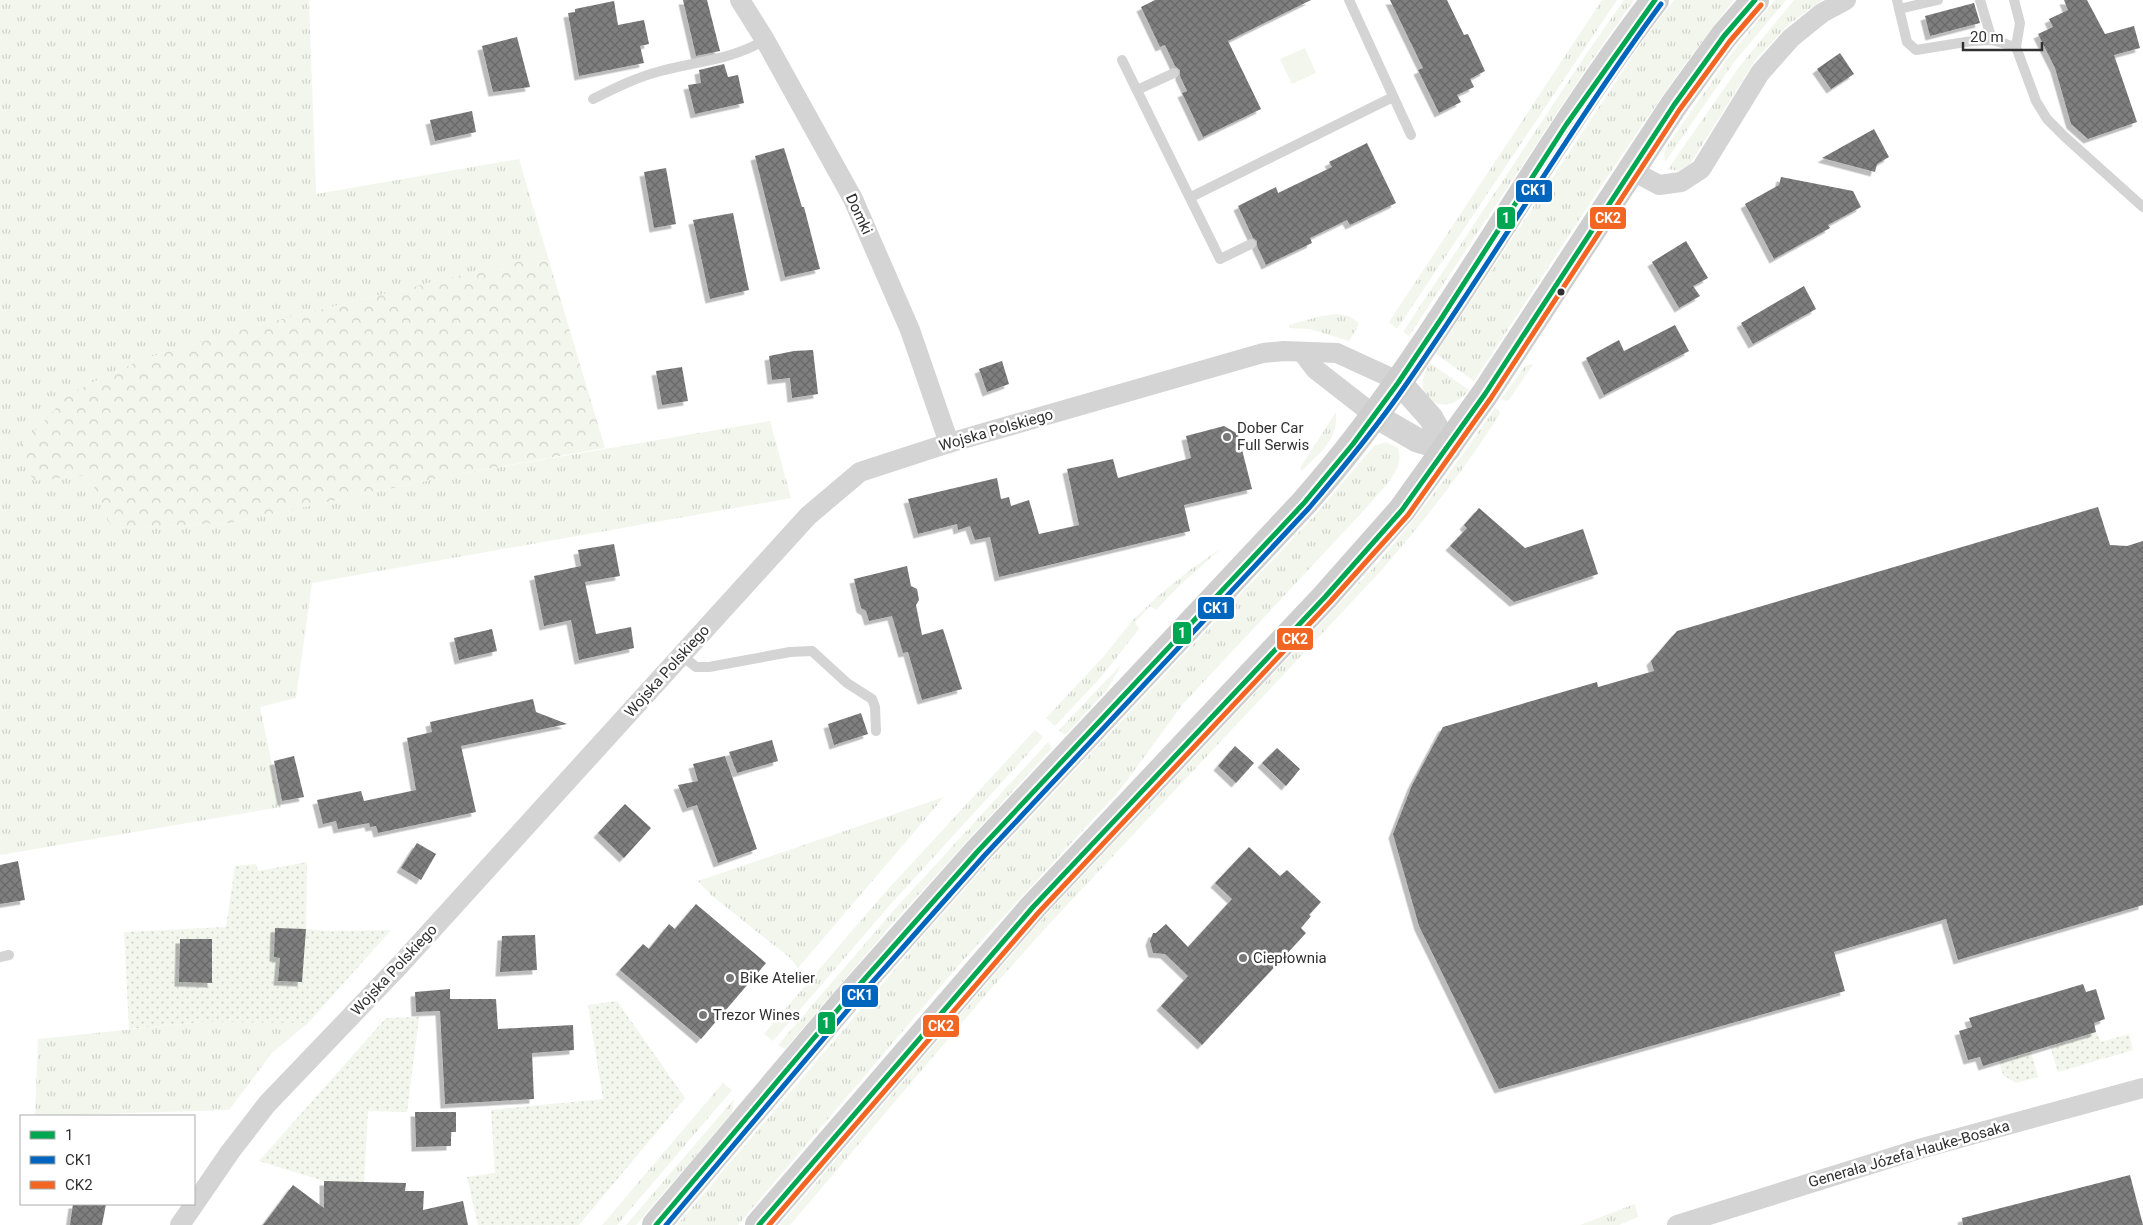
<svg xmlns="http://www.w3.org/2000/svg" width="2143" height="1225" viewBox="0 0 2143 1225" font-family="Roboto,sans-serif">
  <defs>
    <pattern id="grass-tufts" width="24" height="20" patternUnits="userSpaceOnUse" patternTransform="scale(1.25)"><rect width="24" height="20" fill="#f2f6ed"/><path d="M3 7l-1-3M5 7V3M7 7l1-3M15 17l-1-3M17 17v-4M19 17l1-3" fill="none" stroke="#d0d3cc"/></pattern>
    <pattern id="forest-crowns" width="20" height="18" patternUnits="userSpaceOnUse" patternTransform="scale(1.25)"><rect width="20" height="18" fill="#f2f6ed"/><path d="M2 6a3 3 0 1 1 6 0M12 15a3 3 0 1 1 6 0" fill="none" stroke="#d0d3cc"/></pattern>
    <pattern id="garden-dots" width="8" height="8" patternUnits="userSpaceOnUse" patternTransform="scale(1.25)"><rect width="8" height="8" fill="#f2f6ed"/><path d="M2 2h.1M6 6h.1" fill="none" stroke="#d0d3cc" stroke-width="1.8" stroke-linecap="round"/></pattern>
    <pattern id="building-cross-hatch" width="8" height="8" patternUnits="userSpaceOnUse" patternTransform="scale(1.25)"><rect width="8" height="8" fill="#7f7f7f"/><path d="M0 0l8 8M0 8l8-8" fill="none" stroke="#686868"/></pattern>
    <filter id="shadow"><feDropShadow dx="-4.5" dy="4.5" stdDeviation="0" flood-color="#0004"/></filter>
  </defs>
  <rect width="100%" height="100%" fill="#fff"/>
  <g fill="url(#grass-tufts)">
    <path d="M 0,0 L 309,0 L 316,194 L 519,159 L 547,254 L 254,326 L 143,359 L 70,393 L 89,475 L 112,528 L 230,523 L 458,474 L 770,421 L 791,498 L 312,583 L 296,698 L 260,707 L 281,807 L 0,855 Z"/>
    <path d="M 1602,0 L 1617,0 L 1397,329 L 1389,322 Z"/>
    <path d="M 1624,0 L 1634,0 L 1592,60 L 1409,336 L 1403,332 L 1585,56 Z"/>
    <path d="M 1674,0 L 1734,0 C 1639,120 1559,253 1474,381 L 1436,354 L 1642,42 Z"/>
    <path d="M 1775,0 L 1786,0 L 1734,62 L 1665,162 L 1664,153 L 1667,146 L 1728,58 Z"/>
    <path d="M 1794,0 L 1822,0 L 1788,25 L 1756,59 L 1690,164 L 1678,171 L 1668,169 L 1739,67 Z"/>
    <path d="M 1337,314 L 1349,316 L 1358,322 L 1358,326 L 1349,341 L 1310,329 L 1289,328 L 1289,325 L 1321,316 Z"/>
    <path d="M 1430,363 L 1469,390 C 1445,421 1407,398 1430,363 Z"/>
    <path d="M 1533,364 L 1509,400 L 1506,401 L 1502,398 L 1525,366 Z"/>
    <path d="M 1495,408 L 1499,410 L 1500,414 C 1463,471 1423,523 1378,574 L 1051,922 L 989,991 L 790,1225 L 780,1225 L 1045,916 L 1373,568 C 1418,517 1457,464 1495,408 Z"/>
    <path d="M 1336,412 C 1338,441 1321,451 1302,471 L 1300,468 Z"/>
    <path d="M 1386,442 L 1398,448 C 1406,470 1380,490 1368,506 L 1182,705 L 1120,790 L 959,965 L 738,1225 L 677,1225 L 924,935 L 988,863 L 1315,515 L 1374,446 Z"/>
    <path d="M 1222,548 L 1181,584 L 1156,610 L 1150,606 L 1135,622 L 1139,629 L 1101,677 L 1055,726 L 1046,718 L 1104,656 L 1132,621 L 1158,596 L 1191,569 Z"/>
    <path d="M 1120,666 L 1121,666 L 1106,691 L 1066,734 L 1063,734 L 1059,730 Z"/>
    <path d="M 1035,730 L 1043,737 L 889,906 L 773,1041 L 764,1034 L 880,898 Z"/>
    <path d="M 1048,742 L 1052,748 L 900,915 L 785,1049 L 778,1045 L 894,910 Z"/>
    <path d="M 944,797 L 798,968 L 789,957 L 711,895 L 698,881 Z"/>
    <path d="M 202,1022 L 308,1023 L 272,1053 L 229,1110 L 35,1116 L 38,1039 Z"/>
    <path d="M 723,1083 L 732,1090 L 617,1225 L 602,1225 Z"/>
    <path d="M 734,1099 L 732,1113 L 636,1225 L 626,1225 Z"/>
    <path d="M 1635,1204 L 1638,1217 L 1619,1225 L 1580,1225 Z"/>
  </g>
  <path fill="url(#forest-crowns)" d="M 547,254 L 605,448 L 458,474 L 230,523 L 112,528 L 89,475 L 33,481 L 21,446 L 70,393 L 143,359 L 254,326 Z"/>
  <path fill="#f2f6ed" d="M 1305,48 L 1316,73 L 1292,84 L 1280,59 Z"/>
  <g fill="url(#garden-dots)">
    <path d="M 307,862 L 306,929 L 330,931 L 391,930 L 308,1023 L 202,1022 L 129,1029 L 124,932 L 226,927 L 235,866 L 256,864 L 258,871 Z"/>
    <path d="M 617,1001 L 685,1098 L 579,1225 L 478,1225 L 467,1177 L 495,1173 L 491,1110 L 603,1099 L 588,1005 Z"/>
    <path d="M 419,1017 L 407,1112 L 368,1111 L 364,1182 L 324,1181 L 259,1161 L 386,1018 Z"/>
    <path d="M 2096,1032 L 2101,1042 L 2129,1034 L 2133,1050 L 2058,1072 L 2050,1046 Z"/>
    <path d="M 2031,1052 L 2038,1077 L 2016,1083 L 2003,1075 L 1999,1061 Z"/>
  </g>
  <g fill="url(#building-cross-hatch)" filter="url(#shadow)">
    <path d="M 683,0 L 707,0 L 720,51 L 696,56 Z"/>
    <path d="M 1155,0 L 1311,0 L 1228,41 L 1261,109 L 1203,137 L 1182,93 L 1187,91 L 1180,76 L 1180,70 L 1175,66 L 1165,45 L 1160,47 L 1141,7 Z"/>
    <path d="M 1390,0 L 1447,0 L 1464,35 L 1468,34 L 1485,71 L 1470,79 L 1474,87 L 1457,95 L 1461,102 L 1439,113 L 1418,70 L 1423,68 Z"/>
    <path d="M 2064,0 L 2087,0 L 2105,34 L 2134,26 L 2140,48 L 2114,55 L 2137,122 L 2088,139 L 2071,124 L 2055,68 L 2038,34 L 2053,27 L 2049,19 L 2068,10 Z"/>
    <path d="M 614,1 L 618,25 L 644,20 L 649,44 L 640,46 L 644,63 L 579,76 L 568,13 L 575,12 L 575,9 Z"/>
    <path d="M 1974,3 L 1980,23 L 1930,36 L 1925,16 Z"/>
    <path d="M 517,37 L 530,87 L 493,92 L 482,46 Z"/>
    <path d="M 1840,53 L 1854,74 L 1831,89 L 1817,69 Z"/>
    <path d="M 724,64 L 728,77 L 738,75 L 744,103 L 695,114 L 688,85 L 701,83 L 699,70 Z"/>
    <path d="M 472,111 L 476,132 L 435,141 L 430,120 Z"/>
    <path d="M 1874,129 L 1889,157 L 1877,164 L 1875,172 L 1822,158 Z"/>
    <path d="M 1367,143 L 1396,203 L 1350,225 L 1347,220 L 1310,238 L 1312,243 L 1266,265 L 1257,246 L 1257,241 L 1253,238 L 1238,206 L 1276,187 L 1278,193 L 1332,167 L 1329,162 Z"/>
    <path d="M 784,148 L 802,207 L 804,207 L 820,269 L 785,277 L 755,156 Z"/>
    <path d="M 666,168 L 676,224 L 654,228 L 644,172 Z"/>
    <path d="M 1781,177 L 1853,191 L 1861,207 L 1828,225 L 1830,228 L 1774,259 L 1745,204 L 1779,185 Z"/>
    <path d="M 733,213 L 749,290 L 710,299 L 693,220 Z"/>
    <path d="M 1686,241 L 1708,278 L 1693,286 L 1700,296 L 1679,308 L 1652,262 Z"/>
    <path d="M 1804,286 L 1816,309 L 1753,344 L 1741,323 Z"/>
    <path d="M 1675,325 L 1689,351 L 1604,395 L 1586,358 L 1619,340 L 1624,351 Z"/>
    <path d="M 813,350 L 818,394 L 792,398 L 790,378 L 772,380 L 769,356 L 794,351 Z"/>
    <path d="M 1002,361 L 1009,384 L 987,392 L 979,369 Z"/>
    <path d="M 682,367 L 688,401 L 662,405 L 656,371 Z"/>
    <path d="M 1224,426 L 1238,434 L 1252,489 L 1184,505 L 1190,531 L 999,577 L 990,537 L 975,540 L 970,526 L 958,530 L 957,524 L 918,534 L 908,499 L 997,478 L 1001,499 L 1009,497 L 1011,506 L 1029,500 L 1039,534 L 1079,525 L 1067,469 L 1113,459 L 1118,478 L 1191,458 L 1186,436 Z"/>
    <path d="M 2098,507 L 2110,545 L 2127,546 L 2143,541 L 2143,905 L 1958,960 L 1946,919 L 1834,952 L 1845,991 L 1499,1089 L 1419,926 L 1393,834 L 1412,785 L 1443,727 L 1597,682 L 1598,687 L 1654,671 L 1651,661 L 1677,631 Z"/>
    <path d="M 1479,508 L 1525,548 L 1583,529 L 1598,574 L 1514,602 L 1450,546 L 1467,528 L 1464,525 Z"/>
    <path d="M 614,544 L 620,576 L 585,582 L 596,634 L 631,627 L 634,648 L 579,660 L 571,620 L 544,626 L 534,576 L 581,566 L 578,550 Z"/>
    <path d="M 907,566 L 911,586 L 917,589 L 919,600 L 916,605 L 922,635 L 943,629 L 962,689 L 922,700 L 908,652 L 903,653 L 892,616 L 869,621 L 866,611 L 861,608 L 854,579 Z"/>
    <path d="M 492,629 L 497,651 L 459,660 L 454,638 Z"/>
    <path d="M 533,699 L 536,712 L 567,724 L 461,746 L 476,812 L 378,833 L 376,826 L 370,827 L 369,823 L 338,829 L 336,821 L 323,824 L 317,800 L 361,791 L 364,801 L 416,790 L 407,738 L 432,732 L 430,722 Z"/>
    <path d="M 861,713 L 868,734 L 834,745 L 828,724 Z"/>
    <path d="M 772,740 L 778,761 L 737,773 L 729,752 Z"/>
    <path d="M 1235,746 L 1254,763 L 1236,783 L 1218,766 Z"/>
    <path d="M 1277,748 L 1300,769 L 1286,786 L 1262,763 Z"/>
    <path d="M 294,756 L 304,797 L 282,801 L 274,761 Z"/>
    <path d="M 725,756 L 757,849 L 718,863 L 697,805 L 687,808 L 678,785 L 698,781 L 693,764 Z"/>
    <path d="M 625,804 L 651,828 L 624,858 L 598,833 Z"/>
    <path d="M 417,843 L 436,854 L 421,880 L 401,868 Z"/>
    <path d="M 1249,847 L 1280,876 L 1287,870 L 1321,902 L 1309,915 L 1311,916 L 1301,928 L 1306,933 L 1202,1045 L 1161,1006 L 1188,976 L 1165,954 L 1153,953 L 1150,941 L 1153,933 L 1156,933 L 1166,924 L 1188,947 L 1232,899 L 1215,883 Z"/>
    <path d="M 18,861 L 25,900 L 0,904 L 0,865 Z"/>
    <path d="M 696,904 L 766,963 L 701,1039 L 620,970 L 643,944 L 649,949 L 669,924 L 675,929 Z"/>
    <path d="M 275,928 L 306,929 L 302,982 L 278,981 L 280,958 L 274,957 Z"/>
    <path d="M 535,935 L 537,970 L 500,972 L 502,936 Z"/>
    <path d="M 180,939 L 212,939 L 212,983 L 179,982 Z"/>
    <path d="M 2083,984 L 2086,992 L 2096,989 L 2105,1019 L 2094,1023 L 2096,1032 L 1983,1066 L 1980,1057 L 1968,1060 L 1959,1031 L 1972,1027 L 1969,1018 Z"/>
    <path d="M 450,989 L 450,999 L 496,999 L 498,1029 L 573,1025 L 574,1050 L 532,1053 L 534,1099 L 445,1104 L 440,1011 L 416,1012 L 415,992 Z"/>
    <path d="M 415,1112 L 456,1112 L 456,1132 L 451,1132 L 451,1146 L 416,1147 Z"/>
    <path d="M 2130,1175 L 2143,1225 L 1963,1225 L 1962,1218 Z"/>
    <path d="M 324,1181 L 406,1183 L 405,1191 L 424,1191 L 423,1210 L 463,1201 L 468,1225 L 263,1225 L 293,1185 L 324,1208 Z"/>
    <path d="M 73,1204 L 106,1204 L 102,1225 L 70,1225 Z"/>
  </g>
  <g fill="none" stroke-linecap="round" stroke-linejoin="round">
    <g stroke="#d4d4d4" stroke-width="10">
      <path d="M 1349,0 L 1411,135"/>
      <path d="M 1897,0 L 1907,42 L 1916,50 L 1972,41 L 1992,40 L 2016,47"/>
      <path d="M 1980,0 L 1992,40"/>
      <path d="M 2014,0 L 2020,23 L 2016,47 L 2036,101 L 2047,119 L 2065,137 L 2143,207"/>
      <path d="M 1899,9 L 1938,0"/>
      <path d="M 1122,60 L 1220,259 L 1251,244"/>
      <path d="M 1137,90 L 1174,73"/>
      <path d="M 593,99 C 615,88 637,77 661,71 C 698,61 731,60 765,40"/>
      <path d="M 1191,197 L 1393,97"/>
      <path d="M 681,655 L 696,667 L 709,667 L 790,652 L 812,651 L 847,683 L 872,699 L 875,707 L 876,731"/>
      <path d="M 0,957 L 9,955"/>
    </g>
    <g stroke="#d4d4d4" stroke-width="20">
      <path d="M 740,0 L 765,40 L 853,199 L 910,330 L 949,443"/>
      <path d="M 1631,170 L 1659,185 L 1681,182 L 1701,169 L 1760,73 L 1791,38 L 1822,13 L 1846,0"/>
      <path d="M 1303,353 L 1315,369 L 1374,415"/>
      <path d="M 180,1225 L 230,1152 L 267,1104 L 400,965 L 808,516 L 860,472 L 949,443 L 1263,353 L 1284,351 L 1337,353 L 1398,381"/>
      <path d="M 1677,1225 L 1919,1149 L 2143,1088"/>
    </g>
    <g stroke="#d4d4d4" stroke-width="25">
      <path d="M 1398,381 L 1431,418 L 1448,449"/>
      <path d="M 1374,415 L 1417,440 L 1448,449"/>
    </g>
    <g stroke="#cecece" stroke-width="28">
      <path d="M 656,1225 L 846,1000 L 978,851 L 1304,503 C 1439,350 1530,162 1655,0"/>
      <path d="M 759,1225 L 1033,907 L 1325,597 L 1402,510 L 1485,394 L 1674,105 L 1724,36 L 1755,0"/>
    </g>
    <defs>
      <g id="bus-1">
        <path d="M 656,1225 L 846,1000 L 978,851 L 1304,503 L 1353,444 L 1398,383 L 1441,319 L 1566,125 L 1655,0"/>
        <path d="M 759,1225 L 1033,907 L 1325,597 L 1402,510 L 1485,394 L 1674,105 L 1724,36 L 1755,0"/>
      </g>
      <path id="bus-2" d="M 666,1225 L 852,1005 L 984,856 L 1309,508 C 1343,468 1376,428 1405,386 C 1493,260 1570,128 1661,4"/>
      <path id="bus-3" d="M 769,1225 L 1039,912 L 1330,602 L 1408,515 L 1491,398 L 1680,109 L 1730,41 L 1761,5"/>
    </defs>
    <use href="#bus-1" stroke="#fff" stroke-width="9"/>
    <use href="#bus-2" stroke="#fff" stroke-width="9"/>
    <use href="#bus-3" stroke="#fff" stroke-width="9"/>
    <use href="#bus-1" stroke="#00a651" stroke-width="5"/>
    <use href="#bus-2" stroke="#0065bd" stroke-width="5"/>
    <use href="#bus-3" stroke="#f26522" stroke-width="5"/>
  </g>
  <circle fill="#303030" stroke="#fff" stroke-width="2" cx="1561" cy="292" r="4.5"/>
  <g fill="#787878" stroke="#fff" stroke-width="2">
    <circle cx="1227" cy="437" r="5"/>
    <circle cx="1243" cy="958" r="5"/>
    <circle cx="730" cy="978" r="5"/>
    <circle cx="703" cy="1015" r="5"/>
  </g>
  <g text-anchor="middle" dominant-baseline="central" stroke-width="5" stroke-linejoin="round" paint-order="stroke">
    <g font-size="15" fill="#303030" stroke="#fff">
      <text transform="translate(859 214) rotate(65)">Domki</text>
      <text transform="translate(996 430) rotate(-16)">Wojska Polskiego</text>
      <text transform="translate(667 671) rotate(-48)">Wojska Polskiego</text>
      <text transform="translate(394 970) rotate(-47)">Wojska Polskiego</text>
      <text transform="translate(1909 1154) rotate(-16)">Generała Józefa Hauke-Bosaka</text>
    </g>
    <g font-size="15" fill="#303030" stroke="#fff" text-anchor="start">
      <text x="1237" y="428">Dober Car<tspan x="1237" dy="17">Full Serwis</tspan></text>
      <text x="1253" y="958">Ciepłownia</text>
      <text x="740" y="978">Bike Atelier</text>
      <text x="713" y="1015">Trezor Wines</text>
    </g>
  </g>
  <g stroke="#fff" stroke-width="2">
    <rect x="1515" y="179" width="38" height="24" rx="5" fill="#0065bd"/>
    <rect x="1496" y="206" width="20" height="24" rx="5" fill="#00a651"/>
    <rect x="1589" y="206" width="38" height="24" rx="5" fill="#f26522"/>
    <rect x="1197" y="596" width="38" height="24" rx="5" fill="#0065bd"/>
    <rect x="1172" y="621" width="20" height="24" rx="5" fill="#00a651"/>
    <rect x="1276" y="627" width="38" height="24" rx="5" fill="#f26522"/>
    <rect x="841" y="984" width="38" height="24" rx="5" fill="#0065bd"/>
    <rect x="817" y="1011" width="19" height="24" rx="5" fill="#00a651"/>
    <rect x="922" y="1014" width="38" height="24" rx="5" fill="#f26522"/>
  </g>
  <g font-size="14" text-anchor="middle" font-weight="bold" fill="#fff">
    <text x="1534" y="195">CK1</text>
    <text x="1506" y="223">1</text>
    <text x="1608" y="223">CK2</text>
    <text x="1216" y="613">CK1</text>
    <text x="1182" y="638">1</text>
    <text x="1295" y="644">CK2</text>
    <text x="860" y="1000">CK1</text>
    <text x="826" y="1028">1</text>
    <text x="941" y="1031">CK2</text>
  </g>
  <rect x="20" y="1115" width="175" height="90" fill="#ffffff" stroke="#acacac"/>
  <rect x="30" y="1131" width="25" height="8" fill="#00a651" stroke="#acacac"/>
  <text x="65" y="1140" font-size="15" fill="#303030">1</text>
  <rect x="30" y="1156" width="25" height="8" fill="#0065bd" stroke="#acacac"/>
  <text x="65" y="1165" font-size="15" fill="#303030">CK1</text>
  <rect x="30" y="1181" width="25" height="8" fill="#f26522" stroke="#acacac"/>
  <text x="65" y="1190" font-size="15" fill="#303030">CK2</text>
  <path d="M1963 42v8h79v-8" fill="none" stroke="#303030" stroke-width="2.5"/>
  <text x="1970" y="42" font-size="15" fill="#303030" stroke="#ffffff" stroke-width="4" paint-order="stroke">20 m</text>
</svg>
